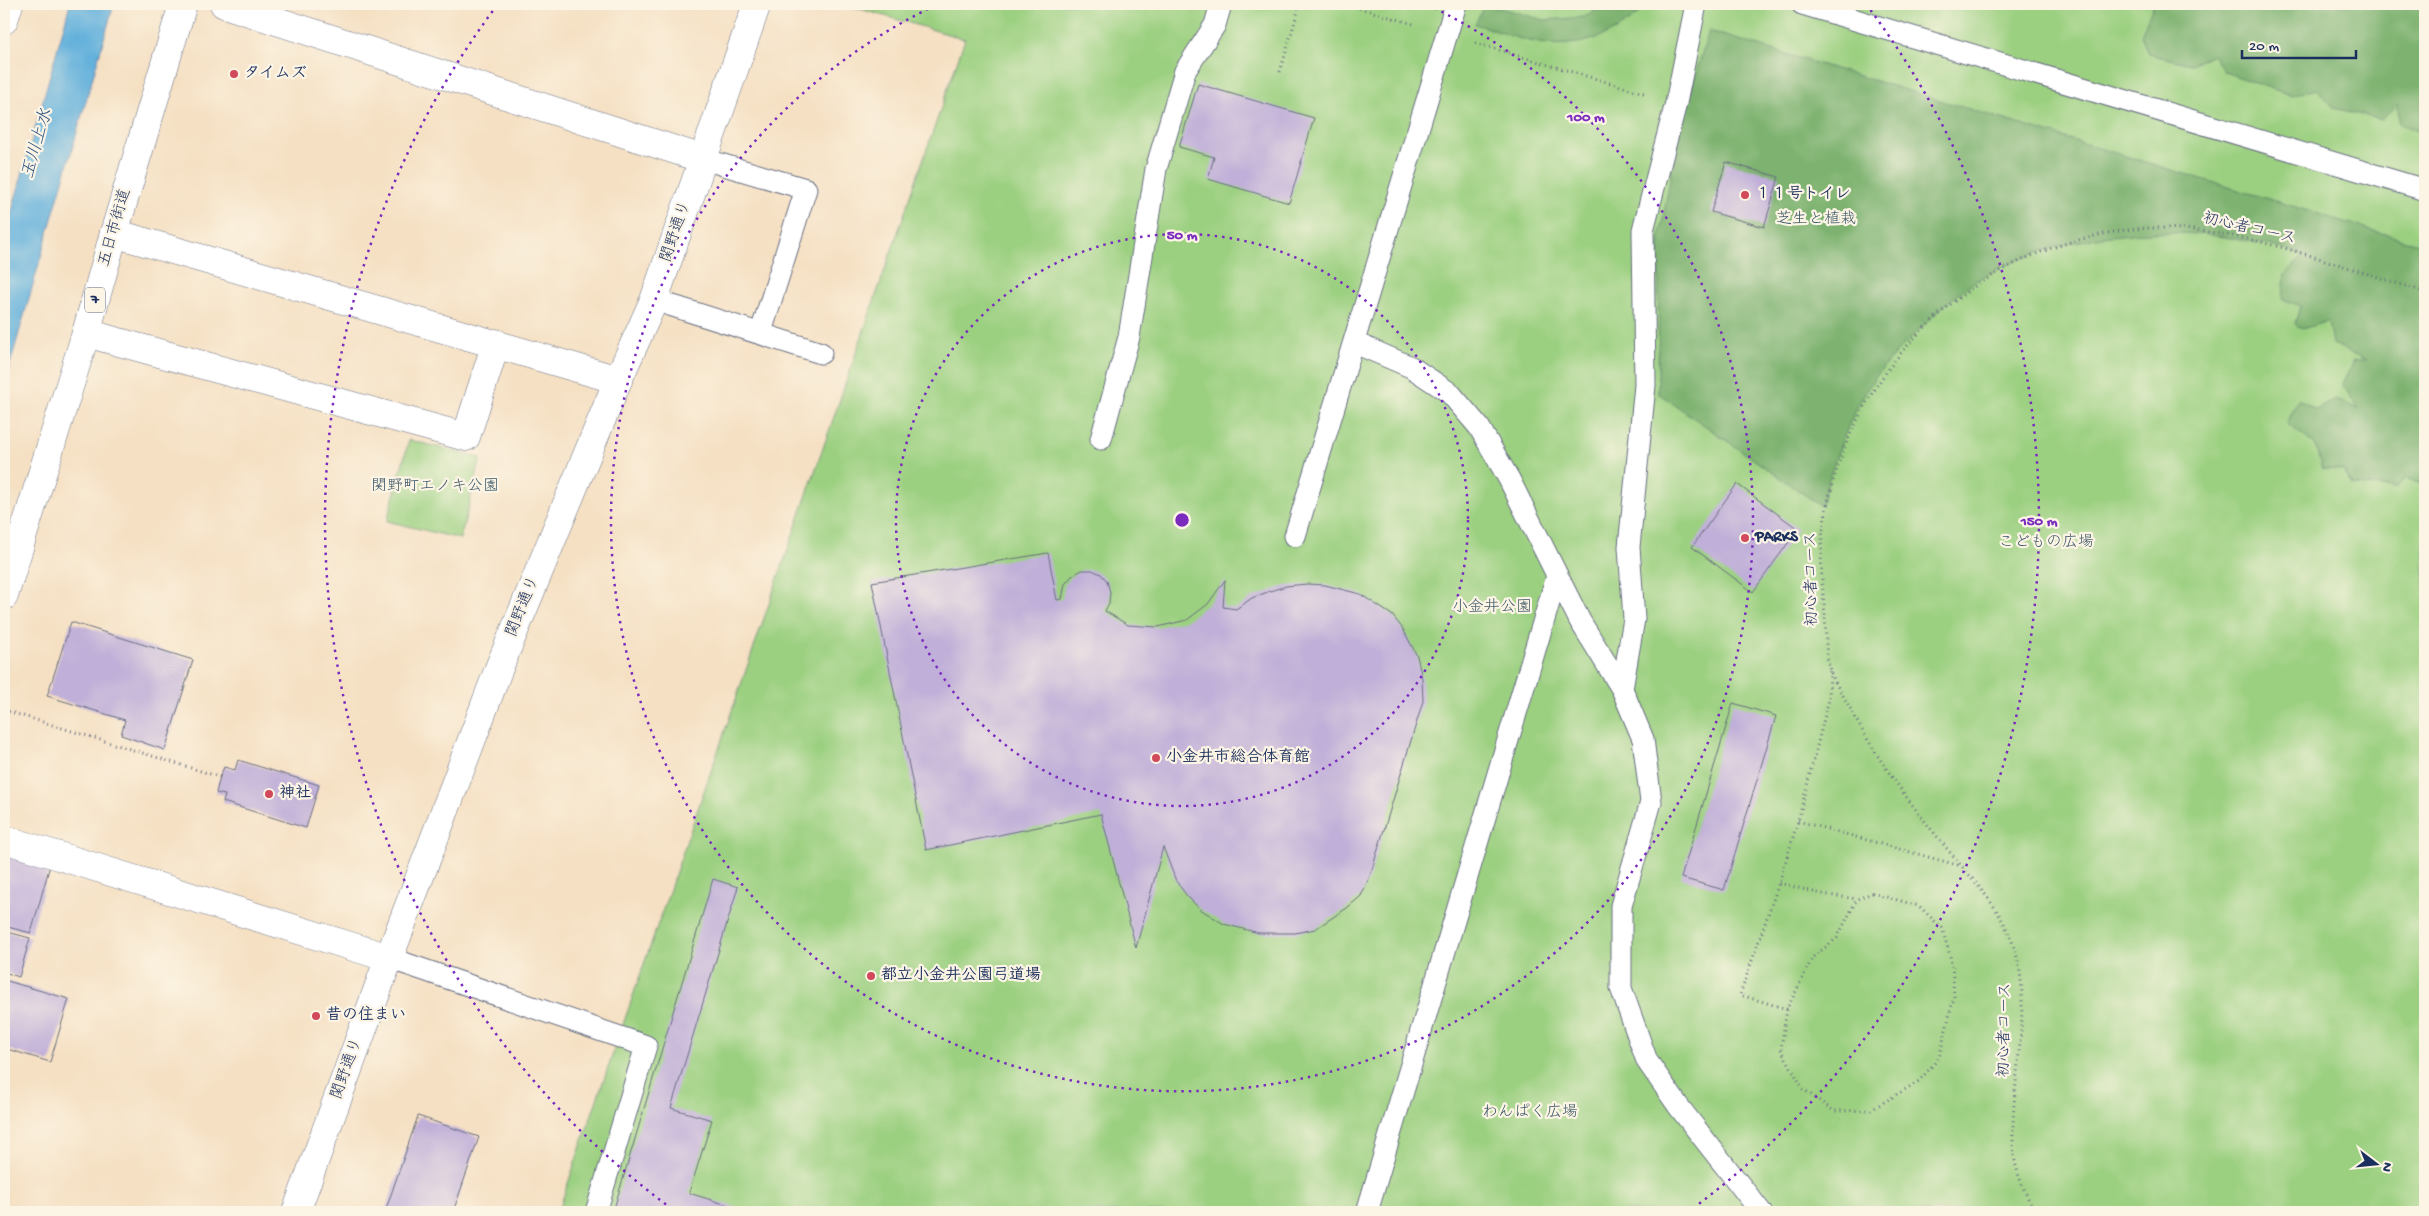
<svg xmlns="http://www.w3.org/2000/svg" width="2429" height="1216" viewBox="0 0 2429 1216" font-family="'Gochi Hand','Klee One',sans-serif">
  <rect width="100%" height="100%" fill="#fcf5e5"/>
  <filter id="ink" filterUnits="userSpaceOnUse"><feTurbulence type="fractalNoise" baseFrequency=".02" numOctaves="2"/><feDisplacementMap in="SourceGraphic" scale="10" xChannelSelector="R" yChannelSelector="G"/><feConvolveMatrix kernelMatrix="1 2 1 2 8 2 1 2 1" color-interpolation-filters="sRGB"/></filter>
  <filter id="wash" filterUnits="userSpaceOnUse"><feTurbulence type="fractalNoise" baseFrequency=".0096" numOctaves="4" result="noise"/><feDisplacementMap in="SourceGraphic" scale="20" xChannelSelector="R" yChannelSelector="G"/><feGaussianBlur stdDeviation="1.12" result="paint"/><feColorMatrix in="noise" values="0 0 0 0 0 0 0 0 0 0 0 0 0 0 0 0 0 1.4 0 .05"/><feComposite in="paint" operator="in"/></filter>
  <g filter="url(#wash)">
    <rect width="100%" height="100%" fill="#f5e0c3"/>
    <g fill="#9cd081" stroke="#5c8070">
      <path d="M 843,4 L 2425,4 L 2425,1212 L 558,1212 L 965,39 Z"/>
      <path d="M 409,440 L 481,458 L 460,539 L 387,521 Z"/>
    </g>
    <g fill="#7db26f" stroke="#4c7066">
      <path d="M 1485,4 L 1544,20 L 1585,17 L 1607,4 L 1647,4 C 1621,36 1574,51 1534,42 C 1514,38 1495,30 1475,24 Z"/>
      <path d="M 2154,4 L 2425,4 L 2425,134 L 2399,123 L 2398,104 L 2382,120 L 2334,108 L 2318,89 L 2290,95 L 2224,72 L 2213,54 L 2191,64 L 2148,54 L 2141,35 Z"/>
      <path d="M 1709,31 L 2425,246 L 2425,482 L 2421,484 L 2406,478 L 2395,488 L 2351,485 L 2344,470 L 2322,469 L 2315,444 L 2287,424 L 2298,399 L 2316,410 L 2336,399 L 2359,409 L 2342,384 L 2353,361 L 2366,361 L 2332,344 L 2328,321 L 2302,329 L 2295,324 L 2300,306 L 2283,299 L 2285,274 L 2304,255 C 2203,223 2088,223 1992,272 C 1965,285 1942,307 1921,328 C 1899,349 1875,373 1861,400 C 1843,433 1831,470 1821,506 L 1658,393 L 1659,242 L 1679,128 Z"/>
    </g>
    <path fill="#62b0dc" stroke="#3e709d" d="M 70,4 L 114,4 L 4,385 L 4,239 Z"/>
    <g id="blocks">
      <g fill="#c0afd8">
        <path d="M 1198,84 L 1314,118 L 1289,203 L 1208,179 L 1214,157 L 1179,147 Z"/>
        <path d="M 1726,162 L 1779,177 L 1764,227 L 1711,212 Z"/>
        <path d="M 1737,484 L 1798,529 L 1753,592 L 1692,547 Z"/>
        <path d="M 1048,553 L 1057,600 L 1062,599 L 1065,584 L 1072,576 L 1082,570 L 1092,570 L 1101,574 L 1107,581 L 1110,592 L 1109,603 L 1105,611 L 1128,625 L 1158,627 L 1187,620 L 1208,604 L 1225,580 L 1223,607 L 1236,609 L 1252,598 L 1270,591 L 1286,586 L 1307,584 L 1325,585 L 1360,594 L 1392,615 L 1403,629 L 1417,656 L 1422,678 L 1423,701 L 1370,876 L 1361,896 L 1347,908 L 1315,929 L 1295,933 L 1259,933 L 1224,924 L 1200,909 L 1187,896 L 1176,881 L 1163,847 L 1136,948 L 1101,814 L 926,850 L 872,582 Z"/>
        <path d="M 71,622 L 193,660 L 165,750 L 121,735 L 125,720 L 47,696 Z"/>
        <path d="M 1733,703 L 1776,716 L 1724,890 L 1681,878 Z"/>
        <path d="M 238,760 L 319,785 L 306,828 L 223,802 L 225,795 L 216,793 L 220,777 L 224,767 L 235,770 Z"/>
        <path d="M 4,844 L 52,858 L 31,933 L 4,926 Z"/>
        <path d="M 713,879 L 738,887 L 671,1108 L 712,1120 L 689,1193 L 750,1212 L 613,1212 Z"/>
        <path d="M 4,931 L 30,938 L 19,977 L 4,972 Z"/>
        <path d="M 4,980 L 69,999 L 50,1062 L 4,1048 Z"/>
        <path d="M 418,1116 L 479,1137 L 453,1212 L 385,1212 Z"/>
      </g>
    </g>
  </g>
  <g filter="url(#ink)">
    <use href="#blocks" fill-opacity="0" stroke="#676d81" stroke-width="1"/>
    <g fill="none" stroke-linecap="round" stroke-linejoin="round">
      <defs>
        <g id="lane">
          <path d="M 1696,4 L 1676,103 L 1643,230 L 1645,385 L 1629,547 L 1634,619 L 1622,689 L 1643,739 L 1651,802 L 1621,906 L 1621,988 L 1647,1061 L 1679,1107 L 1761,1212"/>
          <path d="M 1802,4 L 2425,190"/>
          <path d="M 703,159 L 806,189 L 761,332"/>
          <path d="M 654,300 L 821,353"/>
          <path d="M 1355,343 L 1411,367 L 1450,393 L 1479,427 L 1509,479 L 1580,621 L 1622,689"/>
          <path d="M 1101,439 L 1129,337 L 1156,169 L 1185,71 L 1215,25 L 1221,4"/>
          <path d="M 1295,536 L 1456,4"/>
          <path d="M 389,958 L 646,1046 L 596,1212"/>
          <path d="M 1367,1212 L 1557,576"/>
        </g>
        <g id="street">
          <path d="M 224,4 L 703,159"/>
          <path d="M 4,20 L 9,4"/>
          <path d="M 114,233 L 618,380"/>
          <path d="M 86,333 L 466,437 L 496,343"/>
          <path d="M 4,839 L 389,958"/>
          <path d="M 296,1212 L 389,958 L 499,668 L 618,380 L 654,300 L 757,4"/>
        </g>
        <path id="primary" d="M 4,596 L 86,333 L 114,233 L 183,4"/>
      </defs>
      <use href="#lane" stroke="#676d81" stroke-width="23"/>
      <use href="#street" stroke="#676d81" stroke-width="29"/>
      <use href="#primary" stroke="#676d81" stroke-width="29"/>
      <g stroke="#676d81" stroke-width="3" stroke-dasharray="1 4" stroke-linecap="butt">
        <path d="M 1345,4 L 1417,25"/>
        <path d="M 1475,43 L 1647,94"/>
        <path d="M 1280,72 L 1300,4"/>
        <path d="M 4,710 L 220,777"/>
        <path d="M 1798,821 L 1961,866"/>
        <path d="M 1779,883 L 1822,894 L 1857,899"/>
        <path d="M 1872,893 L 1919,906 L 1942,928 L 1952,963 L 1954,997 L 1939,1058 L 1919,1081 L 1871,1110 L 1834,1111 L 1803,1089 L 1781,1049 L 1787,1009 L 1813,957 L 1837,938 L 1857,899 Z"/>
        <path d="M 1787,1009 L 1740,995 L 1779,883 L 1798,821 L 1829,699 L 1830,670"/>
        <path d="M 2035,1212 C 2026,1195 2017,1176 2014,1155 C 2007,1090 2036,1006 2013,944 C 1997,901 1971,879 1944,845 C 1908,801 1876,758 1850,708 C 1843,695 1833,681 1829,667 C 1825,650 1826,631 1825,614 C 1822,585 1819,552 1824,523 C 1845,390 1941,279 2071,242 C 2097,235 2125,228 2153,228 C 2243,227 2339,266 2425,292"/>
      </g>
      <use href="#lane" stroke="#fff" stroke-width="21"/>
      <use href="#street" stroke="#fff" stroke-width="28"/>
      <use href="#primary" stroke="#fff" stroke-width="28"/>
    </g>
  </g>
  <g fill="none" stroke="#7b2cbf" stroke-width="2.5" stroke-dasharray="2.5 5">
    <circle cx="1182" cy="520" r="286"/>
    <path d="M1428 5A571 571 0 1 1 936 5"/>
    <path d="M672 1209A857 857 0 0 1 498 4M1866 4A857 857 0 0 1 1692 1209"/>
  </g>
  <g fill="#d1495b" stroke="#fcf5e5" stroke-width="2">
    <circle cx="234" cy="74" r="5"/>
    <circle cx="1745" cy="195" r="5"/>
    <circle cx="1745" cy="538" r="5"/>
    <circle cx="1156" cy="758" r="5"/>
    <circle cx="269" cy="794" r="5"/>
    <circle cx="871" cy="976" r="5"/>
    <circle cx="316" cy="1016" r="5"/>
  </g>
  <g text-anchor="middle" dominant-baseline="central" stroke-width="4.5" stroke-linejoin="round" paint-order="stroke">
    <rect fill="#fcf5e5" stroke="#5e6a86" stroke-width="1" x="85" y="287.5" width="20" height="25" rx="4"/>
    <g font-size="15" font-weight="bold" fill="#1b2f5e">
      <text x="95" y="300">7</text>
    </g>
    <g font-size="16" font-weight="bold" fill="#1b2f5e" stroke="#fcf5e5" text-anchor="start">
      <text x="244" y="74">タイムズ</text>
      <text x="1755" y="195">１１号トイレ</text>
      <text x="1755" y="538">PARKS</text>
      <text x="1166" y="758">小金井市総合体育館</text>
      <text x="279" y="794">神社</text>
      <text x="881" y="976">都立小金井公園弓道場</text>
      <text x="326" y="1016">昔の住まい</text>
    </g>
    <g font-size="16" fill="#3b5767" stroke="#fcf5e5">
      <text x="1816" y="220">芝生と植栽</text>
      <text x="435" y="487">関野町エノキ公園</text>
      <text x="2046" y="543">こどもの広場</text>
      <text x="1492" y="608">小金井公園</text>
      <text x="1530" y="1113">わんぱく広場</text>
    </g>
    <g font-size="16" fill="#1b2f5e" stroke="#fcf5e5">
      <text transform="translate(116 228) rotate(-74)">五日市街道</text>
      <text transform="translate(2249 230) rotate(13)">初心者コース</text>
      <text transform="translate(677 232) rotate(-71)">関野通り</text>
      <text transform="translate(1813 579) rotate(-91)">初心者コース</text>
      <text transform="translate(524 607) rotate(-68)">関野通り</text>
      <text transform="translate(2006 1030) rotate(-89)">初心者コース</text>
      <text transform="translate(348 1069) rotate(-70)">関野通り</text>
    </g>
    <g font-size="18" font-style="italic" fill="#305684" stroke="#fcf5e5">
      <text transform="translate(38 144) rotate(-74)">玉川上水</text>
    </g>
  </g>
  <circle cx="1182" cy="520" r="8" fill="#7b2cbf" stroke="#fcf5e5" stroke-width="2.5"/>
  <g font-size="15" text-anchor="middle" font-weight="bold" fill="#7b2cbf" stroke="#fcf5e5" stroke-width="4.5" stroke-linejoin="round" paint-order="stroke">
    <text x="1586" y="121">100 m</text>
    <text x="1182" y="239">50 m</text>
    <text x="2039" y="525">150 m</text>
  </g>
  <rect width="2429" height="1216" fill="none" stroke="#fcf5e5" stroke-width="20"/>
  <g transform="translate(2376 1164) rotate(106)" stroke="#fcf5e5" stroke-width="4" paint-order="stroke">
  <path d="M0-4L9 19L0 12L-9 19Z" fill="#1b2f5e"/>
  <text y="-8" font-size="14" font-weight="bold" text-anchor="middle" fill="#1b2f5e">N</text>
  </g>
  <path d="M2242 50v8h114v-8" fill="none" stroke="#1b2f5e" stroke-width="2.5"/>
  <text x="2249" y="50" font-size="15" fill="#1b2f5e" stroke="#fcf5e5" stroke-width="4" paint-order="stroke">20 m</text>
</svg>
